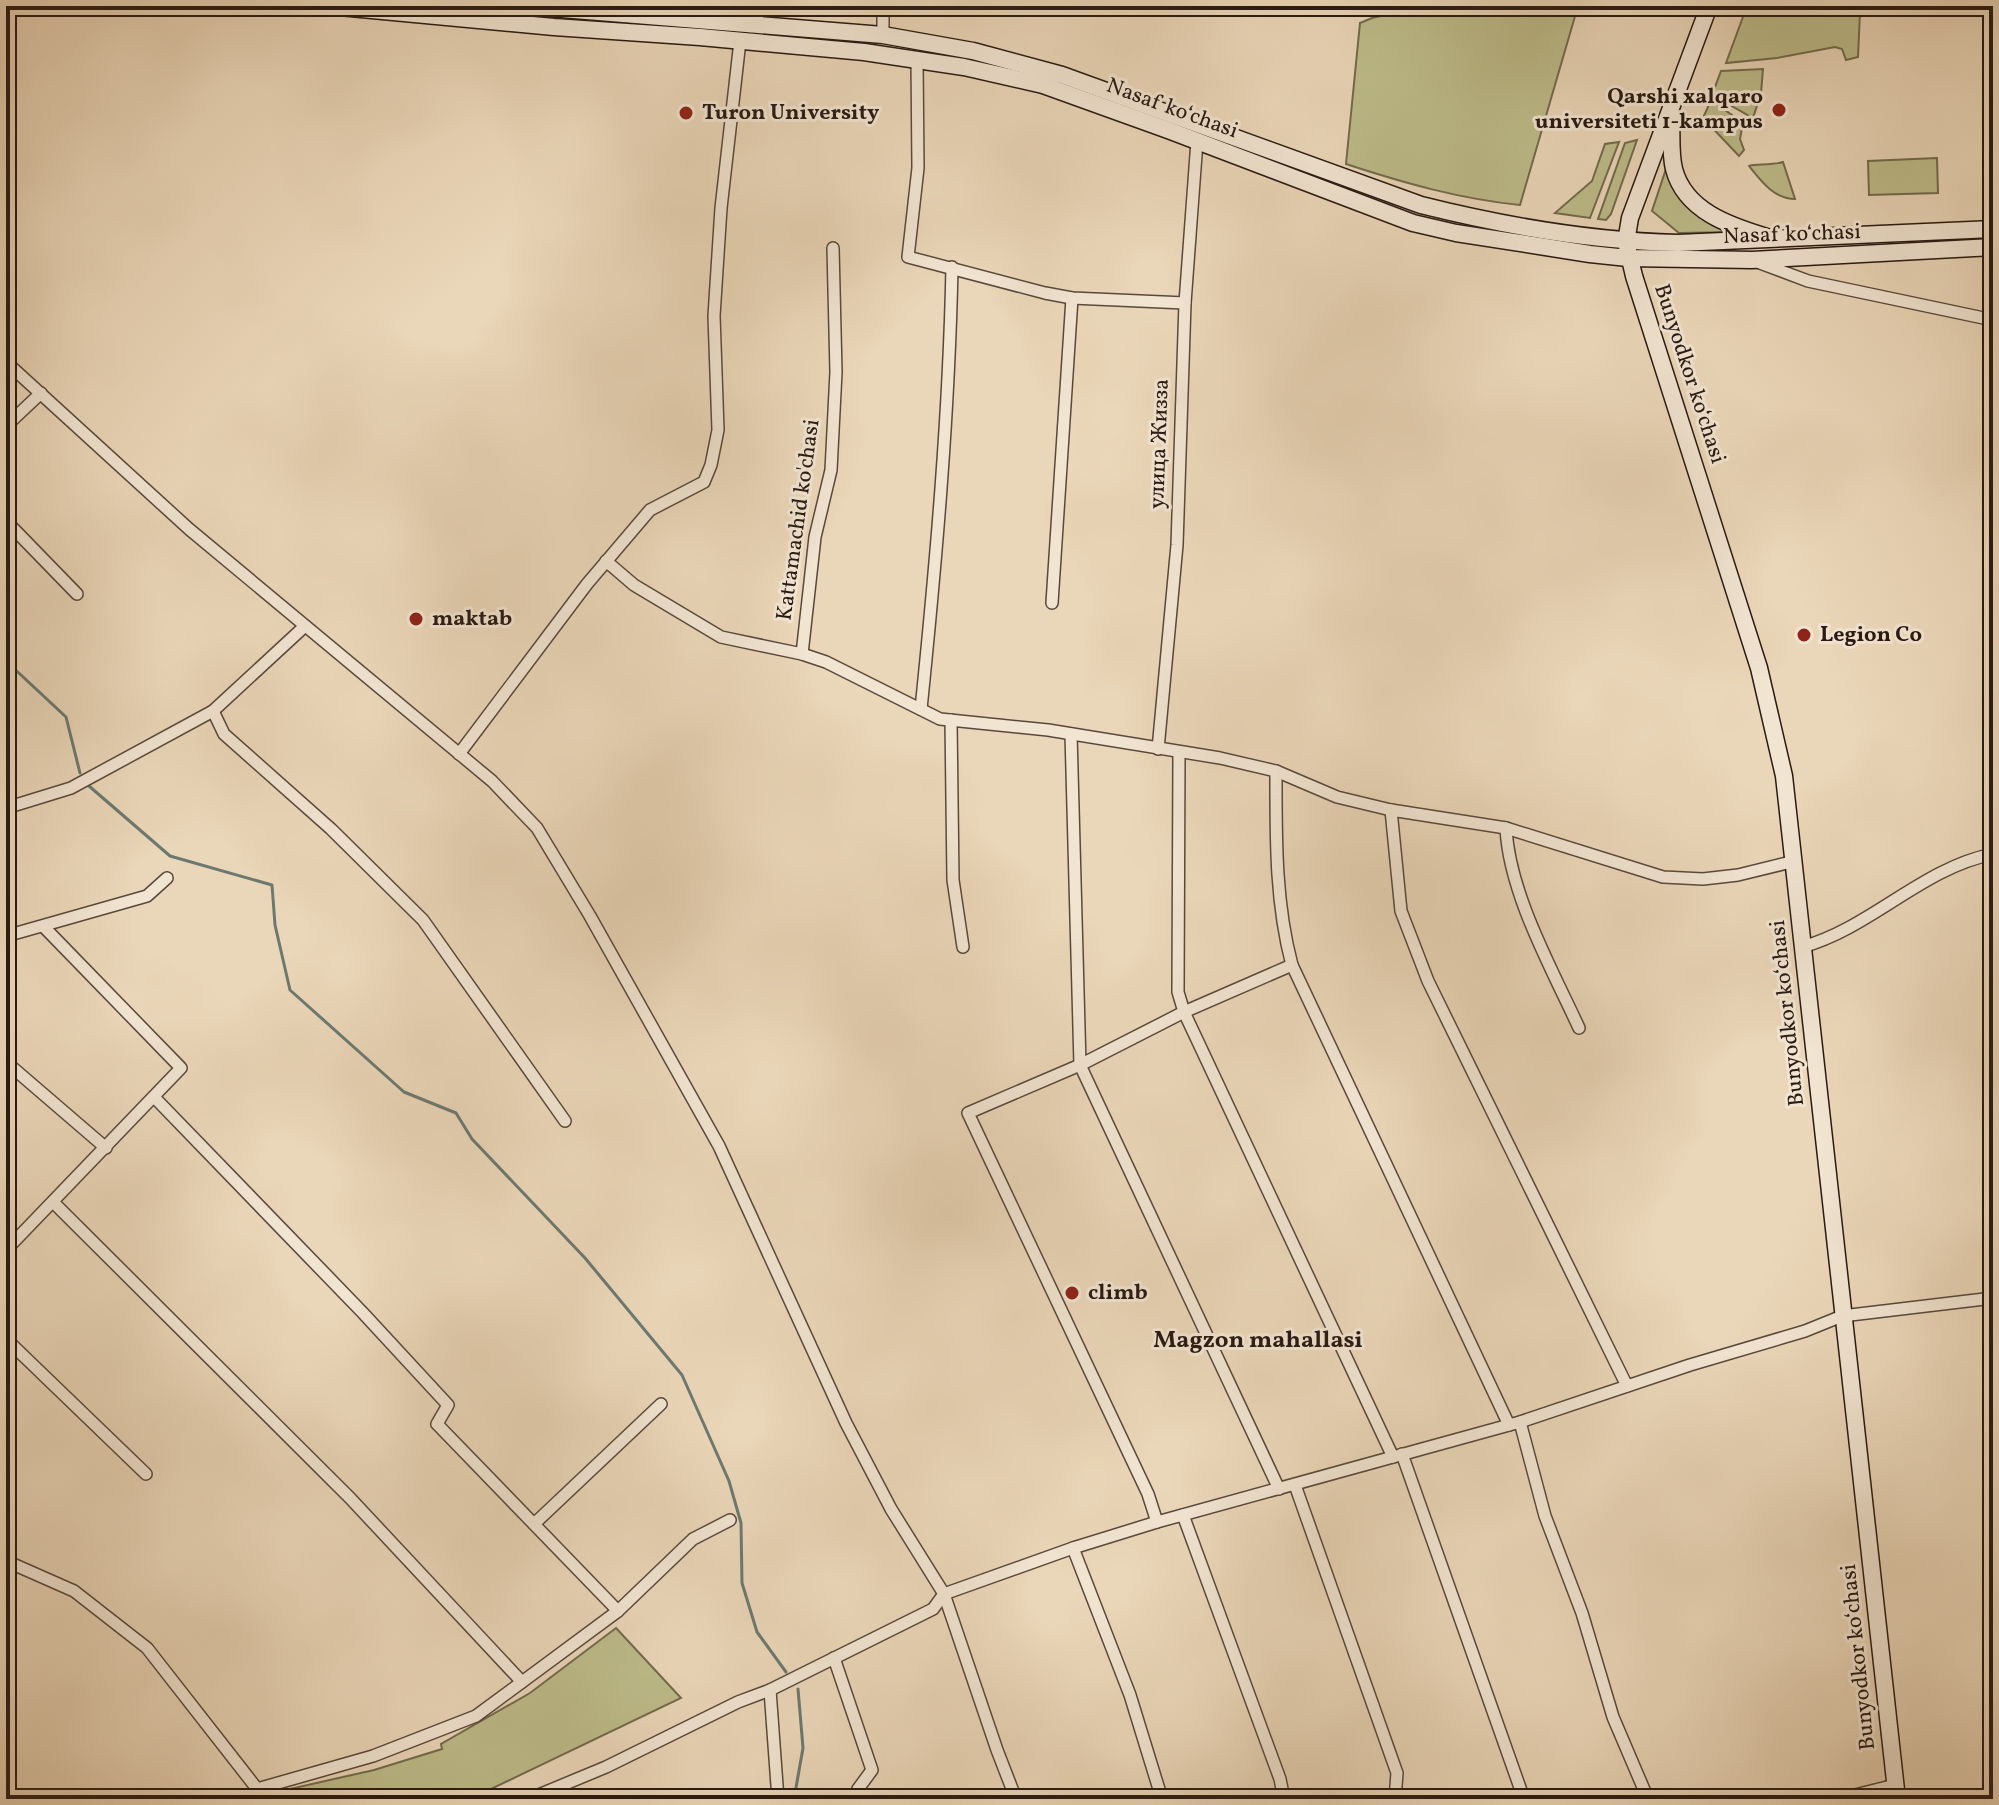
<svg xmlns="http://www.w3.org/2000/svg" width="1999" height="1805" viewBox="0 0 1999 1805" font-family="Vollkorn,serif">
  <rect width="100%" height="100%" fill="#ead6b8"/>
  <filter id="stains"><feTurbulence type="fractalNoise" baseFrequency=".0025" numOctaves="4"/><feColorMatrix values="0 0 0 0 .2 0 0 0 0 .09 0 0 0 0 .02 0 0 0 .5 -.17"/></filter>
  <radialGradient id="worn" r=".72"><stop offset=".6" stop-color="#630" stop-opacity="0"/><stop offset="1" stop-color="#630" stop-opacity=".3"/></radialGradient>
  <g fill="#bdbc8a" stroke="#736b4e" stroke-width="2">
    <path d="M 1425,6 L 1578,6 L 1520,205 C 1460,199 1404,183 1346,164 L 1360,23 L 1372,18 Z"/>
    <path d="M 1747,6 L 1819,6 L 1860,12 L 1858,57 L 1846,60 L 1842,49 L 1835,47 L 1777,58 L 1726,63 Z"/>
    <path d="M 1763,69 L 1761,93 L 1753,118 L 1712,95 L 1721,71 Z"/>
    <path d="M 1711,100 L 1743,123 L 1740,139 L 1744,150 L 1739,156 L 1703,118 Z"/>
    <path d="M 1637,140 L 1611,214 L 1606,220 L 1598,219 L 1625,143 Z"/>
    <path d="M 1619,142 L 1590,218 L 1555,213 L 1592,181 L 1605,144 Z"/>
    <path d="M 1937,158 L 1938,193 L 1869,195 L 1868,161 Z"/>
    <path d="M 1669,160 L 1674,181 L 1735,232 L 1679,233 L 1652,211 Z"/>
    <path d="M 1783,162 L 1795,199 C 1774,199 1761,181 1749,166 C 1754,163 1771,166 1783,162 Z"/>
    <path d="M 616,1628 L 681,1698 L 470,1799 L 277,1799 L 272,1793 L 374,1770 L 442,1749 L 441,1744 L 530,1693 Z"/>
  </g>
  <g fill="none" stroke-linecap="round" stroke-linejoin="round">
    <g stroke="#6c7971" stroke-width="3">
      <path d="M 6,661 L 66,717 L 80,773"/>
      <path d="M 89,786 L 170,856 L 272,885 L 275,925 L 290,990 L 404,1092 L 456,1113 L 472,1139 L 585,1258 L 682,1375 L 729,1481 L 741,1523 L 742,1583 L 757,1632 L 786,1672"/>
      <path d="M 794,1799 L 803,1748 L 798,1689"/>
    </g>
    <defs>
      <g id="minor">
        <path d="M 757,6 L 757,25"/>
        <path d="M 883,6 L 883,35"/>
        <path d="M 917,60 L 918,168 L 908,257 L 1045,293 L 1072,298 L 1185,303"/>
        <path d="M 1760,263 L 1808,281 L 1993,320"/>
        <path d="M 6,362 L 189,529 L 492,781 L 537,828 L 590,916 L 719,1146 L 846,1423 L 891,1509 L 944,1594 L 997,1750 L 1016,1799"/>
        <path d="M 6,426 L 41,393"/>
        <path d="M 6,521 L 77,594"/>
        <path d="M 606,561 L 634,585 L 721,637 L 802,654 L 826,662 L 940,719 L 1048,730 L 1220,758 L 1276,771 L 1337,797 L 1391,810 L 1506,828 L 1663,877 L 1703,879 L 1738,875 L 1795,861"/>
        <path d="M 1052,603 L 1072,298"/>
        <path d="M 802,654 L 815,537 L 831,470 L 836,372 L 833,248"/>
        <path d="M 921,709 C 936,562 949,415 952,267"/>
        <path d="M 213,711 L 224,734 L 331,829 L 423,920 L 565,1121"/>
        <path d="M 951,720 L 953,880 L 963,947"/>
        <path d="M 1071,734 L 1080,1065 L 1279,1489"/>
        <path d="M 1158,749 L 1177,545 L 1185,303 L 1197,141"/>
        <path d="M 1179,753 L 1178,992 L 1184,1012 L 1393,1457"/>
        <path d="M 459,754 L 587,584 L 650,510 L 704,482 L 711,465 L 718,430 L 714,316 L 721,208 L 740,41"/>
        <path d="M 1276,771 C 1276,836 1275,902 1292,965 L 1509,1425"/>
        <path d="M 6,808 L 71,788 L 213,711 L 305,626"/>
        <path d="M 1391,810 L 1401,911 L 1428,981 L 1627,1386"/>
        <path d="M 1506,828 C 1509,893 1552,969 1579,1028"/>
        <path d="M 6,936 L 147,896 L 167,878"/>
        <path d="M 1802,947 C 1871,928 1922,868 1993,854"/>
        <path d="M 6,1062 L 106,1148"/>
        <path d="M 154,1097 L 363,1313 L 448,1405 L 437,1424 L 618,1611"/>
        <path d="M 53,1202 L 350,1498 L 522,1682"/>
        <path d="M 6,1250 L 181,1068 L 43,926"/>
        <path d="M 6,1339 L 146,1474"/>
        <path d="M 1520,1422 L 1545,1516 L 1582,1613 L 1613,1717 L 1648,1799"/>
        <path d="M 1402,1454 L 1524,1799"/>
        <path d="M 1295,1485 L 1397,1773 L 1395,1799"/>
        <path d="M 1183,1515 L 1280,1779 L 1284,1799"/>
        <path d="M 1157,1522 L 1148,1494 L 968,1113 L 1080,1065 L 1184,1012 L 1292,965"/>
        <path d="M 534,1524 L 661,1404"/>
        <path d="M 1073,1548 L 1130,1695 L 1162,1799"/>
        <path d="M 6,1561 L 74,1591 L 147,1648 L 265,1799"/>
        <path d="M 834,1658 L 872,1770 L 858,1789 L 856,1799"/>
        <path d="M 770,1690 L 778,1799"/>
        <path d="M 257,1789 L 373,1756 L 476,1716 L 618,1611 L 693,1539 L 730,1520"/>
        <path d="M 529,1799 L 606,1767 L 738,1702 L 770,1690 L 933,1609 L 944,1594 L 1073,1548 L 1157,1522 L 1520,1422 L 1690,1365 L 1805,1331 L 1842,1316 L 1993,1298"/>
        <path d="M 1839,1799 L 1895,1785"/>
      </g>
      <g id="secondary">
        <path d="M 329,6 L 554,27 L 700,37 L 864,52 L 964,67 L 1043,85 L 1168,130 L 1413,223 L 1456,233 L 1590,254 L 1628,258 L 1752,260 L 1993,247"/>
        <path d="M 525,6 L 883,35 L 973,51 L 1062,75 L 1421,205 C 1505,226 1592,241 1678,243 L 1993,229"/>
        <path d="M 1709,6 L 1630,218 L 1626,242 L 1634,276 L 1759,668 L 1784,776 L 1897,1799"/>
        <path d="M 1671,118 C 1672,134 1670,153 1674,169 C 1685,211 1730,226 1767,237"/>
      </g>
    </defs>
    <use href="#minor" stroke="#59493c" stroke-width="14"/>
    <use href="#secondary" stroke="#291a13" stroke-width="19"/>
    <use href="#minor" stroke="#f1e4d1" stroke-width="11"/>
    <use href="#secondary" stroke="#f1e4d1" stroke-width="16"/>
  </g>
  <g fill="#8f2418" stroke="#f1e4d1" stroke-width="3">
    <circle cx="1779" cy="110" r="8"/>
    <circle cx="686" cy="113" r="8"/>
    <circle cx="416" cy="619" r="8"/>
    <circle cx="1804" cy="635" r="8"/>
    <circle cx="1072" cy="1293" r="8"/>
  </g>
  <g text-anchor="middle" dominant-baseline="central" stroke-width="6" stroke-linejoin="round" paint-order="stroke">
    <g font-size="22" font-weight="bold" fill="#291a13" stroke="#f1e4d1" text-anchor="start">
      <text x="1763" y="97" text-anchor="end">Qarshi xalqaro<tspan x="1763" dy="25">universiteti 1-kampus</tspan></text>
      <text x="702" y="113">Turon University</text>
      <text x="432" y="619">maktab</text>
      <text x="1820" y="635">Legion Co</text>
      <text x="1088" y="1293">climb</text>
    </g>
    <g font-size="22" fill="#291a13" stroke="#f1e4d1">
      <text transform="translate(1172 109) rotate(20)">Nasaf ko‘chasi</text>
      <text transform="translate(1792 235) rotate(-2)">Nasaf ko‘chasi</text>
      <text transform="translate(1689 374) rotate(72)">Bunyodkor koʻchasi</text>
      <text transform="translate(1160 444) rotate(-88)">улица Жизза</text>
      <text transform="translate(799 520) rotate(-82)">Kattamachid ko'chasi</text>
      <text transform="translate(1788 1013) rotate(-96)">Bunyodkor koʻchasi</text>
      <text transform="translate(1859 1657) rotate(-96)">Bunyodkor koʻchasi</text>
    </g>
    <g font-size="24" font-weight="bold" fill="#291a13" stroke="#f1e4d1">
      <text x="1258" y="1341">Magzon mahallasi</text>
    </g>
  </g>
  <rect width="1999" height="1805" fill="none" stroke="#ead6b8" stroke-width="32"/>
  <rect x="8" y="8" width="1983" height="1789" fill="none" stroke="#291a13" stroke-width="4"/>
  <rect x="16" y="16" width="1967" height="1773" fill="none" stroke="#291a13" stroke-width="2"/>
  <rect width="100%" height="100%" filter="url(#stains)"/>
  <rect width="100%" height="100%" fill="url(#worn)"/>
</svg>
